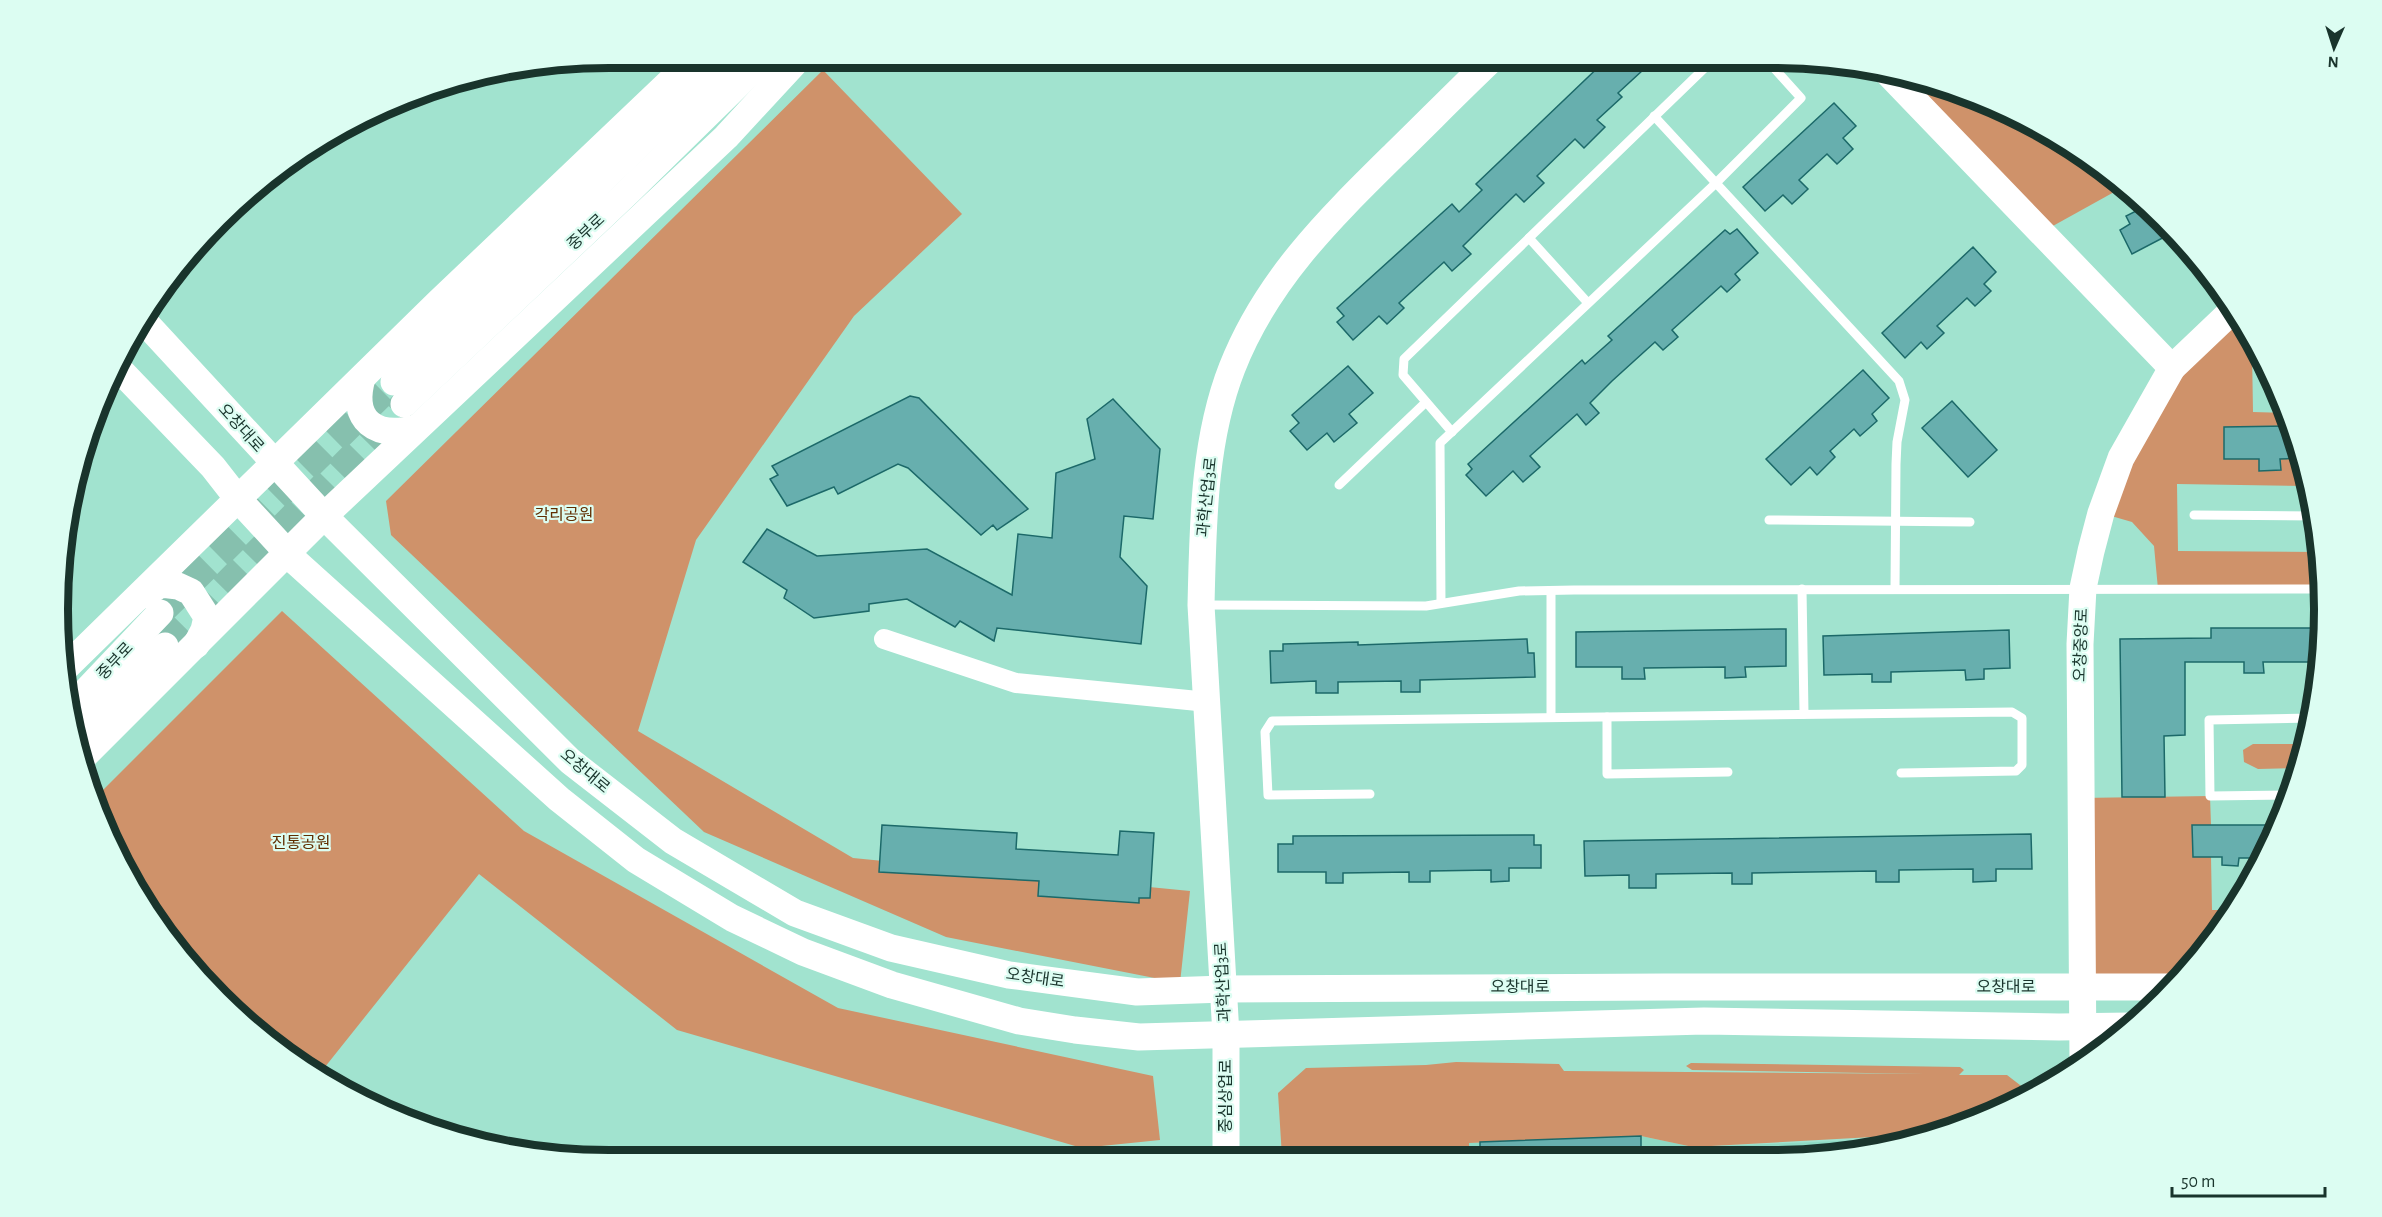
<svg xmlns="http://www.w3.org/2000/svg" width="2382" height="1217" viewBox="0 0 2382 1217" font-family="'Alegreya Sans','Noto Sans KR',sans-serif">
  <rect width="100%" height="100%" fill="#a1e3cf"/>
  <path fill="#8edac4" d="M 1641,1136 L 1693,1147 L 1910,1138 L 1846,1155 L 1469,1156 L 1469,1143 Z"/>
  <g fill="#cf926a">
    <path d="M 823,70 L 962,214 L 854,316 L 696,540 L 638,731 L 853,858 L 1190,891 L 1180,983 L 946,937 L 704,832 L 391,535 L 386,501 Z"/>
    <path d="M 1920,77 L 2017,114 L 2109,171 L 2125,186 L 2042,232 L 1901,87 Z"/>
    <path d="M 2234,309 L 2251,332 L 2259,350 L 2252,351 L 2253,412 L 2287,413 L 2296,431 L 2309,486 L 2177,484 L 2178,551 L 2321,552 L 2322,589 L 2158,589 L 2154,546 L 2132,522 L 2101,513 L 2144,415 Z"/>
    <path d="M 282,611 L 524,831 L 838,1008 L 1153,1076 L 1160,1140 L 1082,1148 L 677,1030 L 479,874 L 321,1072 L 219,999 L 114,853 L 97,796 Z"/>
    <path d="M 2253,744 L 2307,744 L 2300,768 L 2258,769 L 2244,762 L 2243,750 Z"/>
    <path d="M 2210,796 L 2211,825 L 2192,825 L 2193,856 L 2211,857 L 2212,910 L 2229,910 L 2188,972 L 2173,986 L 2084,988 L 2081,798 Z"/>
    <path d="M 1456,1062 L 1559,1064 L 1564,1071 L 1926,1074 L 1692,1070 L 1686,1066 L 1691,1063 L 1960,1067 L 1964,1070 L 1959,1075 L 2007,1075 L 2029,1092 L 1984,1118 L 1927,1134 L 1693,1147 L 1641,1136 L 1469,1143 L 1469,1156 L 1282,1157 L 1278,1093 L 1306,1068 L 1426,1065 Z"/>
  </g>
  <g fill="#67afae" stroke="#1c6969" stroke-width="1.5">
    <path d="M 1608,58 L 1656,58 L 1618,93 L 1622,97 L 1597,120 L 1605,127 L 1584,148 L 1575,139 L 1537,176 L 1544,183 L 1524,202 L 1516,194 L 1463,246 L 1471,254 L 1452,271 L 1444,262 L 1399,303 L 1404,308 L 1387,324 L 1379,316 L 1353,340 L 1337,322 L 1344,316 L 1337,308 L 1452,204 L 1459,212 L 1482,190 L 1476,184 Z"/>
    <path d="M 1834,103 L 1856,126 L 1843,138 L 1853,149 L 1837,164 L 1827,154 L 1799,180 L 1808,189 L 1792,204 L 1783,195 L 1765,211 L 1743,187 Z"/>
    <path d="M 2146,206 L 2174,232 L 2132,254 L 2120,230 L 2130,224 L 2126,216 Z"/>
    <path d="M 1737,229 L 1758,253 L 1735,274 L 1740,280 L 1727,292 L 1721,286 L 1672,330 L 1678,337 L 1663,350 L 1655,342 L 1612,381 L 1590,403 L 1599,413 L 1586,425 L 1577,414 L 1530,456 L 1540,467 L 1523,482 L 1513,471 L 1486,496 L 1466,475 L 1472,469 L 1468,464 L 1582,360 L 1585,364 L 1612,340 L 1608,336 L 1725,230 L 1730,234 Z"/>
    <path d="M 1973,247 L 1996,272 L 1984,284 L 1991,291 L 1975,306 L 1967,298 L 1937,326 L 1944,333 L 1927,349 L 1921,342 L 1905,358 L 1882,333 Z"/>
    <path d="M 1348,366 L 1373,393 L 1349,414 L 1357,423 L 1334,442 L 1327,433 L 1307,450 L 1290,431 L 1299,423 L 1292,415 Z"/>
    <path d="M 1863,370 L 1889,398 L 1872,414 L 1877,421 L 1860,436 L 1854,429 L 1830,451 L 1835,457 L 1817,475 L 1810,467 L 1791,485 L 1766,459 Z"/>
    <path d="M 910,396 L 919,398 L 1028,509 L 997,530 L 993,525 L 981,535 L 908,468 L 898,464 L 838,494 L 834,487 L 787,506 L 770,479 L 778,475 L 772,466 Z"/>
    <path d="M 1113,399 L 1160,449 L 1153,519 L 1124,516 L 1120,557 L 1147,586 L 1141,644 L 997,628 L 994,641 L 960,621 L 955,627 L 907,599 L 869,604 L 869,611 L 814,618 L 784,598 L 787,590 L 743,562 L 767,529 L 817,556 L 927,549 L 1012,595 L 1018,534 L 1052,538 L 1056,473 L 1095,459 L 1087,419 Z"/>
    <path d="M 1952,401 L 1997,450 L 1968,477 L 1922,428 Z"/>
    <path d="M 2293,426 L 2302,458 L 2280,459 L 2281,470 L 2259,471 L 2259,459 L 2224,459 L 2224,427 Z"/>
    <path d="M 2211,628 L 2323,628 L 2321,662 L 2263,662 L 2264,673 L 2244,673 L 2244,662 L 2185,662 L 2185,735 L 2164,736 L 2165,797 L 2122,797 L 2120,639 L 2211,638 Z"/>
    <path d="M 1786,629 L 1786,666 L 1745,667 L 1746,677 L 1725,678 L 1725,667 L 1644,668 L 1645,679 L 1622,679 L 1622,667 L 1576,667 L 1576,632 Z"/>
    <path d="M 2009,630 L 2010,668 L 1984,669 L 1984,679 L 1966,680 L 1965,670 L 1891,672 L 1891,682 L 1872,682 L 1872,674 L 1824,675 L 1823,636 Z"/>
    <path d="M 1527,639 L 1528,653 L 1534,653 L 1535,677 L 1420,680 L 1420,692 L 1401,692 L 1401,681 L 1338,682 L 1338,693 L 1316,693 L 1316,681 L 1271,683 L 1270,651 L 1283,651 L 1283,644 L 1358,642 L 1358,645 Z"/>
    <path d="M 882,825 L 1017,833 L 1016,849 L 1118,855 L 1120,831 L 1154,833 L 1150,898 L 1139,898 L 1139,903 L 1038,896 L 1039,881 L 879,872 Z"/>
    <path d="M 2192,825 L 2278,825 L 2264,858 L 2239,858 L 2238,866 L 2222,865 L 2222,857 L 2193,857 Z"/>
    <path d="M 2031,834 L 2032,869 L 1996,869 L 1996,881 L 1973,882 L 1973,869 L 1899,870 L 1899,882 L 1876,882 L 1876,871 L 1752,873 L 1752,884 L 1732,884 L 1732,873 L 1656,874 L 1656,888 L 1629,888 L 1629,875 L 1585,876 L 1584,841 Z"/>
    <path d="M 1534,835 L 1534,845 L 1541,845 L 1541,868 L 1509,868 L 1509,881 L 1491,882 L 1491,870 L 1430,871 L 1430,882 L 1409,882 L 1409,872 L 1343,873 L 1343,883 L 1326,883 L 1326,872 L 1278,872 L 1278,844 L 1293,844 L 1293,836 Z"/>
    <path d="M 1641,1136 L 1641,1156 L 1480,1156 L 1480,1142 Z"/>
  </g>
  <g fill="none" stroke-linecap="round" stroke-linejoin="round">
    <g stroke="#86c0ae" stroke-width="27" stroke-dasharray="27 14" stroke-linecap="butt">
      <path d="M 160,613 L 394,382"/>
      <path d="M 165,646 L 404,404"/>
    </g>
    <g stroke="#fff" stroke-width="9">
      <path d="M 1903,86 L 1920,77"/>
      <path d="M 1654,116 L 1899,381 L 1905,400 L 1897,442 L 1896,464 L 1895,589"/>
      <path d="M 1529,238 L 1588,303"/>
      <path d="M 1452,432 L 1403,375 L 1404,359 L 1715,58"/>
      <path d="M 1339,485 L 1426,402"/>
      <path d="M 2194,515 L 2316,516"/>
      <path d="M 1769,520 L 1970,522"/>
      <path d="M 1802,589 L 1804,714"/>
      <path d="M 1441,603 L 1440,443 L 1716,183 L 1801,98 L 1765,58"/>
      <path d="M 1203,605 L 1426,606 L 1519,591 L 1574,590 L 2322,589"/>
      <path d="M 1551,717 L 1551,591"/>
      <path d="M 1607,717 L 1607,774 L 1728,772"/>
      <path d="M 1370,794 L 1268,795 L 1265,732 L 1272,721 L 2012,712 L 2022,718 L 2022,765 L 2016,771 L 1901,773"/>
      <path d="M 2290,795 L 2210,796 L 2209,720 L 2312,718"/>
    </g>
    <path stroke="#fff" stroke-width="20" d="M 884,639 L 1016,683 L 1208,702"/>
    <g stroke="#fff" stroke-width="27">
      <path d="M 1886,71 L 2172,368"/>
      <path d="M 141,318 L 324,516 L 570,761 L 673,841 L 795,913 L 891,948 L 1009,975 L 1137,992 L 1224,989 L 1665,987 L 2173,987"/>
      <path d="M 116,366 L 213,467 L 238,499 L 297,563 L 559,799 L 636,860 L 732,918 L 803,952 L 892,985 L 1019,1021 L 1075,1030 L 1139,1037 L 1704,1021 L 2059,1027 L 2130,1026"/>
      <path d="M 362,378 C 350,421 376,439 416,428"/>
      <path d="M 394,382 L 729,57"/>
      <path d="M 404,404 L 628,192 L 766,57"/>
      <path d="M 144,595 L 161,584 L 178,586 L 191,592 L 207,617 L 204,630 L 196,645"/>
      <path d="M 62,671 L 439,302 L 696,57"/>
      <path d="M 70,708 L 160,613"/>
      <path d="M 76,729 L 165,646"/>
      <path d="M 84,756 L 324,516 L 726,137 L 800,57"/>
      <path d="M 2083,1061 L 2080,644 L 2083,588 L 2091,551 L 2101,513 L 2121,458 L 2172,368 L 2234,309"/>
      <path d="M 1226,1157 L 1226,1035 L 1201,605 C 1203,527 1203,442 1232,368 C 1266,281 1328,220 1393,156 C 1426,124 1459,90 1493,58"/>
    </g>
  </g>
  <g text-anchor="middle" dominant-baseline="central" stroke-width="4.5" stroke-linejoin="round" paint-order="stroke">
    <g font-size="16" fill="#19342c" stroke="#dcfdf2">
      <text transform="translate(586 232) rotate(-43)">중부로</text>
      <text transform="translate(241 428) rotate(48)">오창대로</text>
      <text transform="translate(1207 497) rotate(-84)">과학산업3로</text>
      <text transform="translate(2081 645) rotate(-88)">오창중앙로</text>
      <text transform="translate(115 661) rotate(-47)">중부로</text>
      <text transform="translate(585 771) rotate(40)">오창대로</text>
      <text transform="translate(1035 978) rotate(8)">오창대로</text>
      <text transform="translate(1223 982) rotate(-93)">과학산업3로</text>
      <text x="1520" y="987">오창대로</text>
      <text x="2006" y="987">오창대로</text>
      <text transform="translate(1226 1096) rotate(-90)">중심상업로</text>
    </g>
    <g font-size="16" fill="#602d00" stroke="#dcfdf2">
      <text x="564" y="515">각리공원</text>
      <text x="301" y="843">진통공원</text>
    </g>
  </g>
  <path d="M0 0H2382V1217H0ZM609 68H1773A541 541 0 0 1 2314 609V609A541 541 0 0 1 1773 1150H609A541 541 0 0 1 68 609V609A541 541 0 0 1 609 68Z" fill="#dcfdf2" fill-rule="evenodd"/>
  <path fill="none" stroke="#19342c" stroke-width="8" d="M609 68H1773A541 541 0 0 1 2314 609V609A541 541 0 0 1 1773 1150H609A541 541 0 0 1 68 609V609A541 541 0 0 1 609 68Z"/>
  <g transform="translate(2334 48) rotate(183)" stroke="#dcfdf2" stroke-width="4.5" paint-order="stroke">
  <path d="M0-4.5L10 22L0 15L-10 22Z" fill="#19342c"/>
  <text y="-9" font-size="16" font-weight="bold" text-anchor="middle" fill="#19342c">N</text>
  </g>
  <path d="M2172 1187v9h153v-9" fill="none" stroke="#19342c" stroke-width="3"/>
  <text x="2181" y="1187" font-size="18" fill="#19342c" stroke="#dcfdf2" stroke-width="4.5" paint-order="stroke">50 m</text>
</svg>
